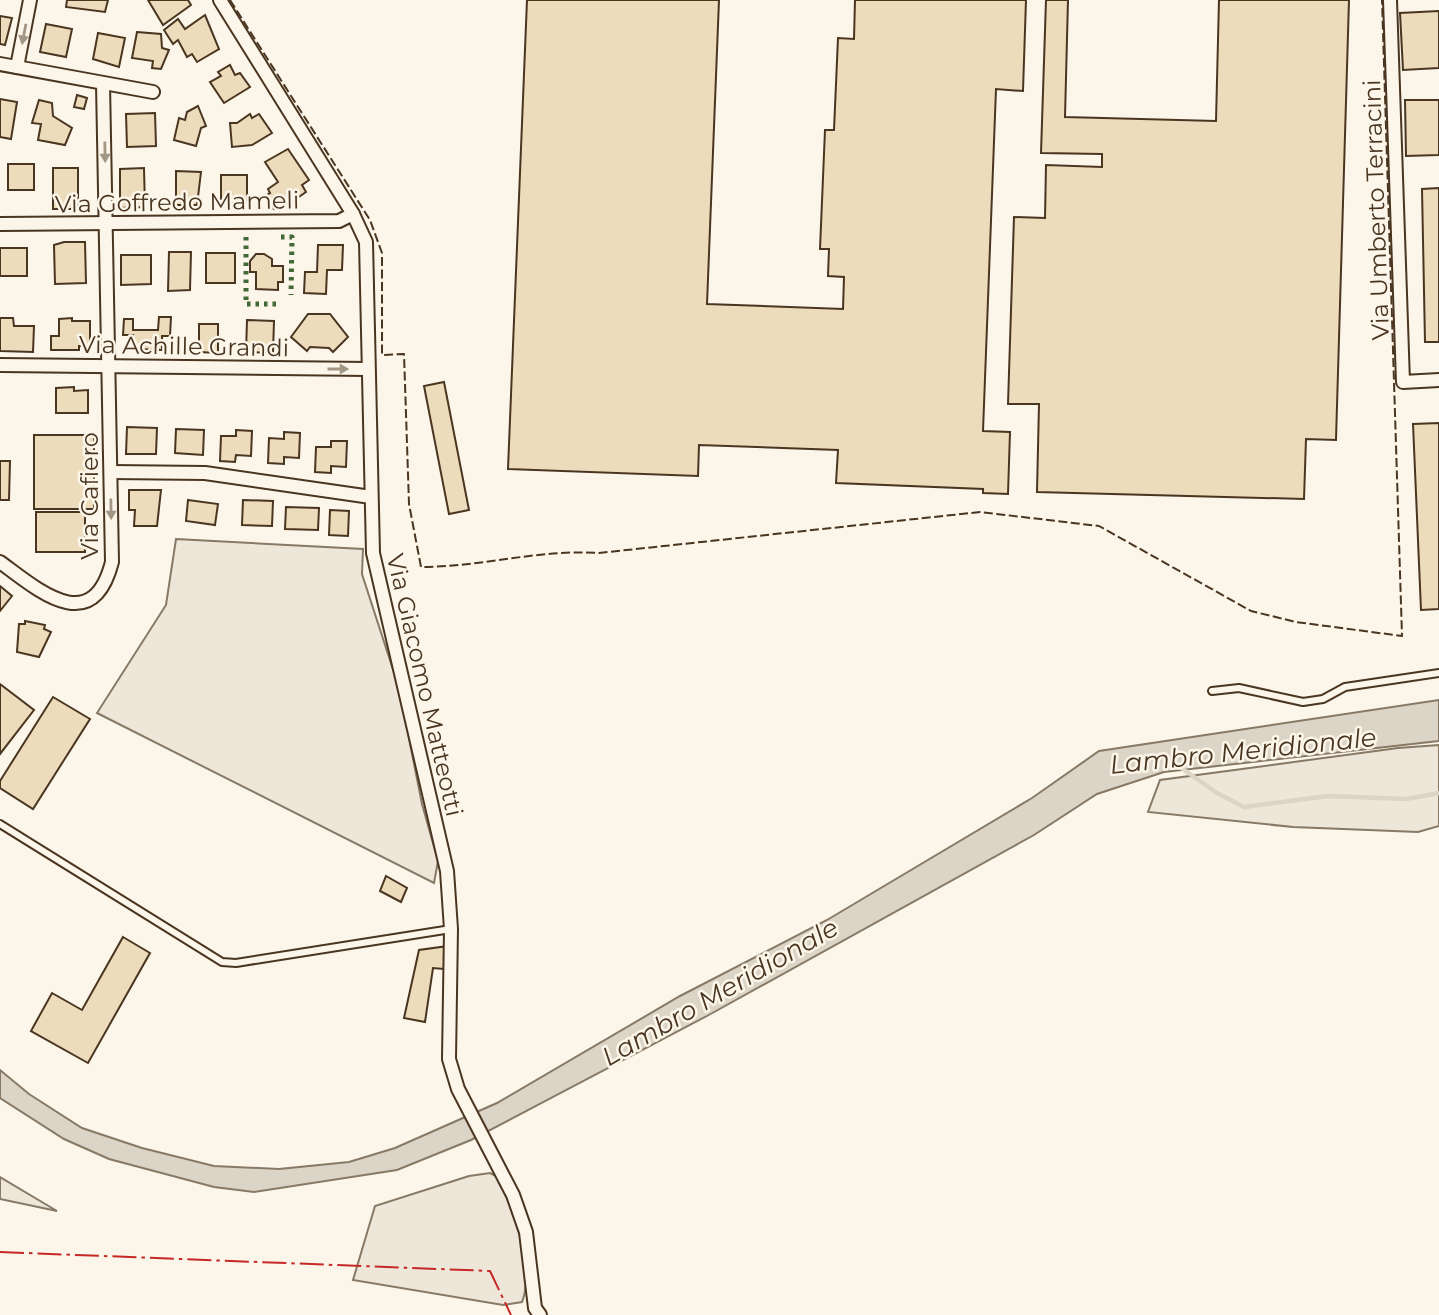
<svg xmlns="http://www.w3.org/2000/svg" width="1439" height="1315" viewBox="0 0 1439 1315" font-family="Montserrat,sans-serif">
  <rect width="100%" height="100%" fill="#fbf6e9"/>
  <g fill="#ede6d9" stroke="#887966" stroke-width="2">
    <path d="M 176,539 L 363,549 L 362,574 L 399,688 L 422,804 L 438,861 L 434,883 L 97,713 L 166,605 Z"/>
    <path d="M 1439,745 L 1439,826 L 1418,832 L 1293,827 L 1148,812 L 1160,780 L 1398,748 Z"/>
    <path d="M 490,1173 L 502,1179 C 513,1211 535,1270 522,1302 L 503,1305 L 353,1280 L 375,1206 L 469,1176 Z"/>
    <path d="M 0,1177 L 57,1211 L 0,1199 Z"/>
  </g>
  <path fill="#dcd4c6" stroke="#887966" stroke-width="2" d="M 1439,700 L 1439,741 L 1164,772 L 1097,794 L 1034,835 L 707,1016 L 471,1140 L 397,1170 L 254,1192 L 214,1187 L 109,1159 L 64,1139 L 0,1098 L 0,1070 L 29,1094 L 82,1128 L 142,1148 L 214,1166 L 279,1169 L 349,1162 L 395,1148 L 497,1103 L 680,996 L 827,920 L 1032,798 L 1099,751 Z"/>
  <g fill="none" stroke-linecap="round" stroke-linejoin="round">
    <path stroke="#dcd4c6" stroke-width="4.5" d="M 1180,767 L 1217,793 L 1244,807 L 1328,796 L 1406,799 L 1439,793"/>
  </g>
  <g fill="#ecdcbc" stroke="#4a3520" stroke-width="2">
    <path d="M 67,0 L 108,0 L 105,12 L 66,7 Z"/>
    <path d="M 148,0 L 188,0 L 191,5 L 163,25 Z"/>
    <path d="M 527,0 L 719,0 L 707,304 L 843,309 L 844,277 L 828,276 L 829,249 L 820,249 L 825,130 L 834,130 L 838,38 L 854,39 L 855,0 L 1026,0 L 1023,91 L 996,89 L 983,431 L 1010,432 L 1008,494 L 983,493 L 983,489 L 836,483 L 838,450 L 699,445 L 698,476 L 508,469 Z"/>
    <path d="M 1046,0 L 1068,0 L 1065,117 L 1216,121 L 1219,0 L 1349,0 L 1336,440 L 1306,439 L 1304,499 L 1037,492 L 1039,404 L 1008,404 L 1014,217 L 1045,218 L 1046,165 L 1102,167 L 1102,154 L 1041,153 Z"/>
    <path d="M 1439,11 L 1439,68 L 1403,70 L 1400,13 Z"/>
    <path d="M 205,15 L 219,49 L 197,62 L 192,54 L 187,57 L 178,40 L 173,44 L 164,30 L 178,19 L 185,29 Z"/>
    <path d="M 0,16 L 12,18 L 5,45 L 0,44 Z"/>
    <path d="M 46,24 L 72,29 L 66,57 L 40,52 Z"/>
    <path d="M 137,32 L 161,34 L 162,48 L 169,50 L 161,69 L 152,68 L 153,61 L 132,58 Z"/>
    <path d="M 98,33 L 125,38 L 119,67 L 93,59 Z"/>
    <path d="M 230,65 L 235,75 L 240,73 L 250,87 L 224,103 L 210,82 L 221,76 L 218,72 Z"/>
    <path d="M 77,95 L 87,98 L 84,109 L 74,107 Z"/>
    <path d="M 0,99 L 17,102 L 11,139 L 0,137 Z"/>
    <path d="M 39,100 L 52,103 L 53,116 L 72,128 L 65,145 L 38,140 L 41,124 L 32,123 Z"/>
    <path d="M 1405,100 L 1439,100 L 1439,155 L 1406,156 Z"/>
    <path d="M 198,106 L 206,126 L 201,128 L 196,146 L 174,140 L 179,118 L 185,120 L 187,112 Z"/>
    <path d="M 155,113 L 156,146 L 127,147 L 126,114 Z"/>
    <path d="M 250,114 L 252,118 L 259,114 L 272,133 L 252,145 L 232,147 L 230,123 L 237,123 Z"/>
    <path d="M 288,149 L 309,180 L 302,185 L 306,192 L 280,210 L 278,206 L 274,209 L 265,196 L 270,193 L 268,189 L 278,182 L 265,162 Z"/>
    <rect x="8" y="164" width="26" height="26"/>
    <rect x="53" y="168" width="25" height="41"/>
    <path d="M 144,168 L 145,207 L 120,208 L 120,169 Z"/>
    <path d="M 176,171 L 201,172 L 197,205 L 176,205 Z"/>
    <rect x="221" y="175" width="26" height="28"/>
    <path d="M 1439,188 L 1439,342 L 1425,342 L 1422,189 Z"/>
    <path d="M 64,242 L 85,242 L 86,283 L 55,284 L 54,245 Z"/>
    <path d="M 318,245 L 343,245 L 342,270 L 327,270 L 326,294 L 304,293 L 305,272 L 317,272 Z"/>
    <rect x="0" y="248" width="27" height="28"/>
    <path d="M 169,252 L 191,252 L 190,290 L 168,291 Z"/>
    <rect x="206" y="253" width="29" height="30"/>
    <path d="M 256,254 L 264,254 L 272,259 L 272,266 L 283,266 L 283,282 L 278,282 L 278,290 L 256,289 L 256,272 L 250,272 L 250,261 Z"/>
    <path d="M 121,255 L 151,255 L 151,284 L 121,285 Z"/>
    <path d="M 308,314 L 330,314 L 348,337 L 333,352 L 329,348 L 310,347 L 307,351 L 291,337 Z"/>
    <path d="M 159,317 L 171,317 L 170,336 L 162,336 L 162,350 L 133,349 L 133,335 L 123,335 L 124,319 L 133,319 L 133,330 L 158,330 Z"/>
    <path d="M 0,318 L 13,318 L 14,326 L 34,326 L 33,352 L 0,351 Z"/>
    <path d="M 72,318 L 72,321 L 90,321 L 90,346 L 79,346 L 79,350 L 51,350 L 51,336 L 59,336 L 59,319 Z"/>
    <path d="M 247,320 L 274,321 L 273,353 L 246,352 Z"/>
    <path d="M 199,324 L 218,324 L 218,353 L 199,352 Z"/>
    <path d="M 444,382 L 469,510 L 449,514 L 424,386 Z"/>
    <path d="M 74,387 L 74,391 L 88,390 L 88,413 L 56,413 L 56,388 Z"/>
    <path d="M 1439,423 L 1439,609 L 1421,610 L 1413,424 Z"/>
    <path d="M 127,427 L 157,428 L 156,454 L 126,454 Z"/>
    <path d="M 176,429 L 204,430 L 203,455 L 175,453 Z"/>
    <path d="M 236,430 L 252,431 L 251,456 L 236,455 L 235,462 L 220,461 L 221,436 L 236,436 Z"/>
    <path d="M 284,432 L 300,433 L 299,458 L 284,457 L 284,464 L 268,463 L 269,438 L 284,439 Z"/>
    <rect x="34" y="435" width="60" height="74"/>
    <path d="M 331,441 L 347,441 L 346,467 L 331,466 L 331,473 L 315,472 L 316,447 L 331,447 Z"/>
    <path d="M 0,461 L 10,461 L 9,500 L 0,500 Z"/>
    <path d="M 129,490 L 161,490 L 157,526 L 134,526 L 135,510 L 129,510 Z"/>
    <path d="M 188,500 L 218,504 L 215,525 L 186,521 Z"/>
    <path d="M 243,500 L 273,501 L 272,526 L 242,525 Z"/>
    <path d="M 286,507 L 319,508 L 318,530 L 285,529 Z"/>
    <path d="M 330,510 L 349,511 L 348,536 L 329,535 Z"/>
    <rect x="36" y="512" width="49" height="40"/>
    <path d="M 0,586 L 12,596 L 0,611 Z"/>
    <path d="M 25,621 L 45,625 L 44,629 L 51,632 L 39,657 L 17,652 L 19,624 L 25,624 Z"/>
    <path d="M 0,684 L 34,710 L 0,754 Z"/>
    <path d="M 53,697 L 90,719 L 33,809 L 0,788 L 0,781 Z"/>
    <path d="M 386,876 L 407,888 L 401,902 L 380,891 Z"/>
    <path d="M 123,937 L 150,953 L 88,1063 L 31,1031 L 52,993 L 82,1010 Z"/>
    <path d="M 448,946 L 444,969 L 433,968 L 425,1022 L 404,1018 L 419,950 Z"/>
  </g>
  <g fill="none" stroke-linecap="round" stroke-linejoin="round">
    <defs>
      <g id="lane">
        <path d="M 1212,691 L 1239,688 L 1303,702 L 1323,699 L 1345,687 L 1439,673"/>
        <path d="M 0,824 L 222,962 L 236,963 L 451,929"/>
      </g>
      <g id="street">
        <path d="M 220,0 L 353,214 L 366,242 L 373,553 L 447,871 L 451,929 L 449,1059 L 458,1089 L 513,1195 L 526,1232 L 535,1308 L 540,1315"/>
        <path d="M 1390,0 L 1403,382 L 1439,380"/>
        <path d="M 0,64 L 153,92"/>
        <path d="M 17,67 L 30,0"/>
        <path d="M 0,224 L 339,221 L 353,214"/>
        <path d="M 0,365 L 368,369"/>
        <path d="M 111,472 L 205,473 L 371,497"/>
        <path d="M 0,562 C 37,589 92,639 112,562 L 103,84"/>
      </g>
    </defs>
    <use href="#lane" stroke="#4a3520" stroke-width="10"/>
    <use href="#street" stroke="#4a3520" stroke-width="16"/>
    <use href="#lane" stroke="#fbf6e9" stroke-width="6"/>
    <use href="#street" stroke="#fbf6e9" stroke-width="12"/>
    <g stroke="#436837" stroke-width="5" stroke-dasharray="3.5 5" stroke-linecap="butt">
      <path d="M 246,237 L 246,304 L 276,304"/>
      <path d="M 281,237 L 292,237 L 291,295"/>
    </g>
    <path stroke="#4a3520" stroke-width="2" stroke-dasharray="9 3.5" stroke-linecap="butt" d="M 230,0 L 370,220 L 382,253 L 382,355 L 404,354 L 409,504 L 421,567 C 481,567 539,549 599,553 L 980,512 L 1099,526 L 1251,611 L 1296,622 L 1402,636 L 1382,0"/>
    <path stroke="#c62828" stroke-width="2" stroke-dasharray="24 5 3.5 5" stroke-linecap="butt" d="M 0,1252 L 490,1271 L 511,1315"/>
  </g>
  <defs><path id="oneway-solid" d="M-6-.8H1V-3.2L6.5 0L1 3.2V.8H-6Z" transform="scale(1.75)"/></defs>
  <g fill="#a29684">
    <use href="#oneway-solid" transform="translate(24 34) rotate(101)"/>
    <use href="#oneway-solid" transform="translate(105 152) rotate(89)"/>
    <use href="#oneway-solid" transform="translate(338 369)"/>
    <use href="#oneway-solid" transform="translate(111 509) rotate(89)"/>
  </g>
  <g text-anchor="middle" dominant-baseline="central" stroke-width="5" stroke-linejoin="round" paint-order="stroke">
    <g font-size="24" fill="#4a3520" stroke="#fbf6e9">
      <text transform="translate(177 202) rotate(-1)">Via Goffredo Mameli</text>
      <text transform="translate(1376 210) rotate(-92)">Via Umberto Terracini</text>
      <text transform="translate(184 346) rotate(1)">Via Achille Grandi</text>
      <text transform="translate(89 496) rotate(-90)">Via Cafiero</text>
      <text transform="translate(425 685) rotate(77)">Via Giacomo Matteotti</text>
    </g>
    <g font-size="26" font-style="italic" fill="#4a3520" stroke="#fbf6e9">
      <text transform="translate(1243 751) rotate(-6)">Lambro Meridionale</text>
      <text transform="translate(720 992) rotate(-30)">Lambro Meridionale</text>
    </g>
  </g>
</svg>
